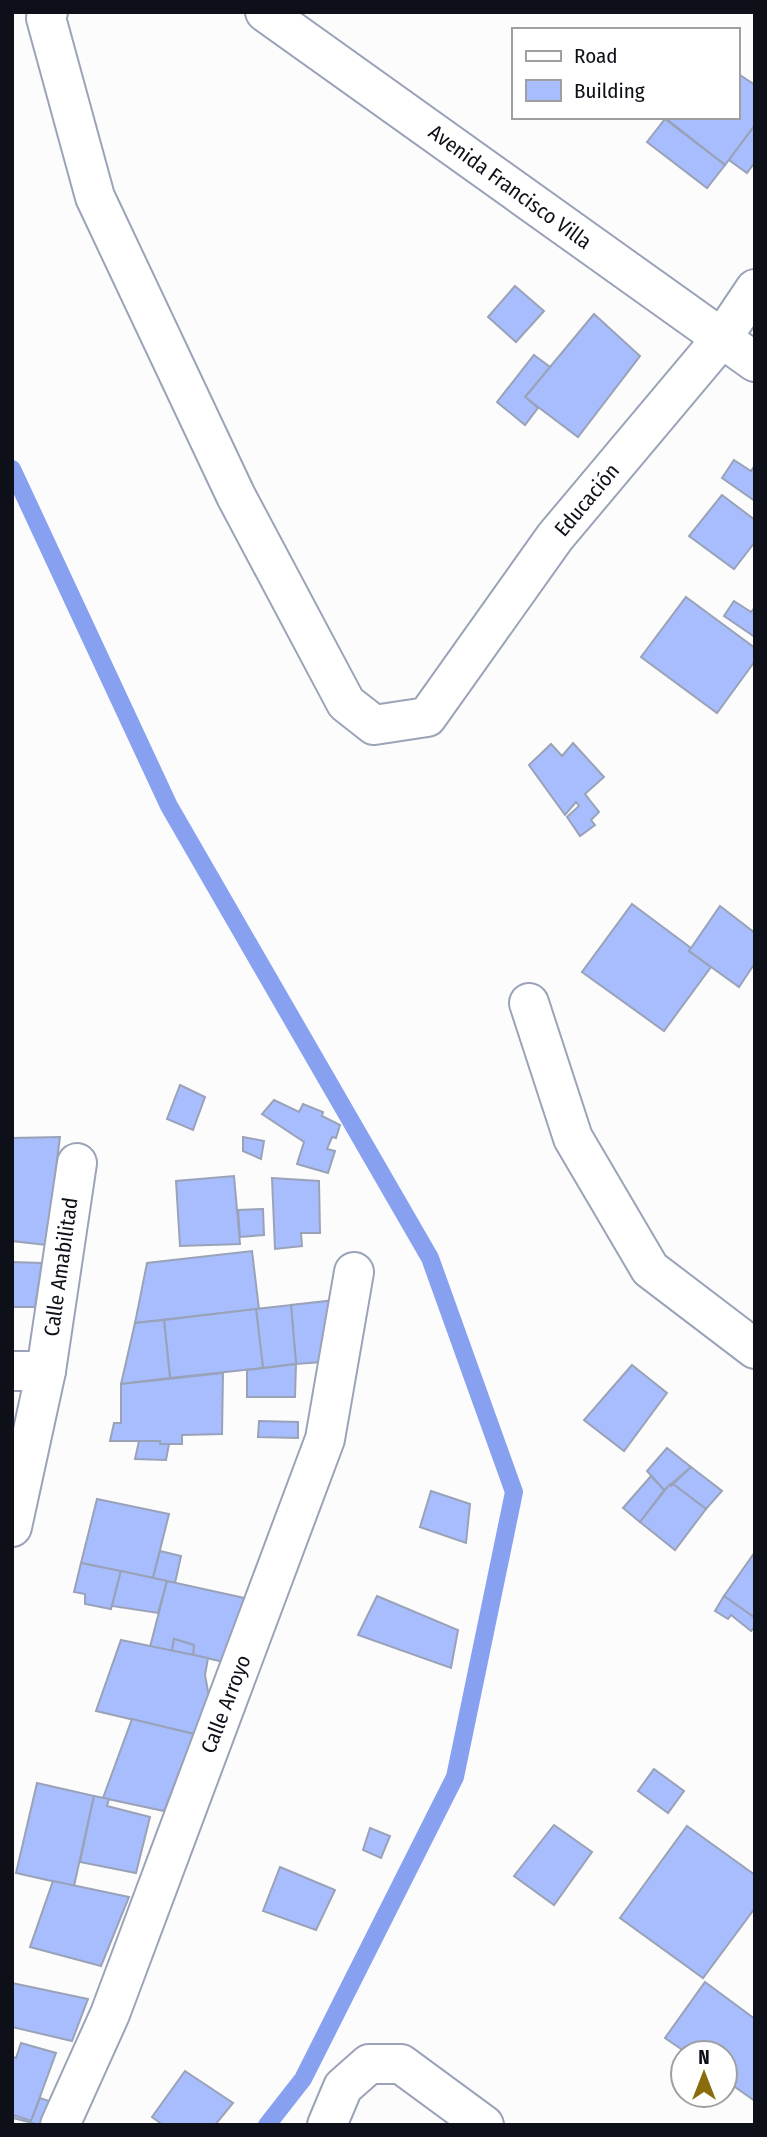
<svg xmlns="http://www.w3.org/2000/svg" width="767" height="2137" viewBox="0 0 767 2137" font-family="'Fira Sans Condensed',sans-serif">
  <rect width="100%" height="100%" fill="#fcfcfc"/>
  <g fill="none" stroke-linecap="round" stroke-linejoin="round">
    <path stroke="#87a1f0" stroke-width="18" d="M 12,469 L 169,806 L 430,1258 L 514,1492 L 455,1777 L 303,2079 L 267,2125"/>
  </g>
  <g fill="#a7bdfe" stroke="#9aa2b8" stroke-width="2">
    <path d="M 737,73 L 755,85 L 755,125 L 725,165 L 664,117 L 737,117 Z"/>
    <path d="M 665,119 L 725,165 L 707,188 L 647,142 Z"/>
    <path d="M 755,125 L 755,162 L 747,173 L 729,160 Z"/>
    <path d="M 515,286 L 544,311 L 516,342 L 488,317 Z"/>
    <path d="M 594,314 L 640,356 L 578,437 L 525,397 Z"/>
    <path d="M 534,355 L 550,367 L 525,397 L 538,408 L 525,425 L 497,402 Z"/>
    <path d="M 734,460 L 751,471 L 755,465 L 755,501 L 722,478 Z"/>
    <path d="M 722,495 L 755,520 L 755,542 L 734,569 L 689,536 Z"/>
    <path d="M 686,597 L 755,648 L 755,661 L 717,713 L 641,657 Z"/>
    <path d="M 734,601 L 751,612 L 755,607 L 755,637 L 724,616 Z"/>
    <path d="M 573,743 L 604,777 L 585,794 L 599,812 L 591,820 L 595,825 L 580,836 L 567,817 L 579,806 L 576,802 L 565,815 L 529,765 L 551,744 L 562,756 Z"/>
    <path d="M 632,904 L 691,948 L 689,951 L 711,967 L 664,1031 L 582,972 Z"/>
    <path d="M 720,906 L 755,933 L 755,963 L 739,987 L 689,951 Z"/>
    <path d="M 180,1085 L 205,1097 L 193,1130 L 167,1119 Z"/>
    <path d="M 274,1100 L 299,1112 L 303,1104 L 323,1112 L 322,1116 L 340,1125 L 336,1138 L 332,1137 L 327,1149 L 335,1151 L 328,1173 L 297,1164 L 304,1142 L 262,1114 Z"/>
    <path d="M 60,1137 L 46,1245 L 12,1241 L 12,1138 Z"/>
    <path d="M 243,1137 L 264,1141 L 261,1159 L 243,1151 Z"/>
    <path d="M 234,1176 L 240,1244 L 180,1246 L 176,1181 Z"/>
    <path d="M 272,1178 L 319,1181 L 320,1233 L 301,1233 L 302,1246 L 275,1249 Z"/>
    <path d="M 263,1209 L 264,1235 L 240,1237 L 238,1210 Z"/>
    <path d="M 252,1251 L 259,1309 L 135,1323 L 147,1263 Z"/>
    <path d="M 12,1262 L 42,1263 L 35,1307 L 12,1307 Z"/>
    <path d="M 336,1300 L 322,1362 L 296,1364 L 291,1305 Z"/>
    <path d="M 291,1305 L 296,1364 L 263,1368 L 256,1309 Z"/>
    <path d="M 256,1309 L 263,1368 L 170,1378 L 164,1320 Z"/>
    <path d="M 164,1320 L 170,1378 L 121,1384 L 135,1323 Z"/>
    <path d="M 296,1364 L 295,1397 L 247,1397 L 247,1370 Z"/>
    <path d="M 632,1365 L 667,1393 L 624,1451 L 584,1420 Z"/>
    <path d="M 223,1373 L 222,1434 L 182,1435 L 182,1444 L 160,1444 L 160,1441 L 110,1441 L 114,1423 L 121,1423 L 121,1384 Z"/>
    <path d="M 259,1421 L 298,1422 L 298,1438 L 258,1437 Z"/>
    <path d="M 139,1441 L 160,1441 L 160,1444 L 169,1444 L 166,1460 L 135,1459 Z"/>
    <path d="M 667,1448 L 691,1467 L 664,1490 L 647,1471 Z"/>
    <path d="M 691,1467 L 722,1491 L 706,1509 L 673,1484 Z"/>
    <path d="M 651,1476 L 664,1490 L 640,1522 L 623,1508 Z"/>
    <path d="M 670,1484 L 671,1486 L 673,1484 L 706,1509 L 675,1550 L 640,1522 Z"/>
    <path d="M 431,1491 L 470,1504 L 466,1543 L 420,1527 Z"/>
    <path d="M 97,1499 L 169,1514 L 153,1578 L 81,1563 Z"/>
    <path d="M 160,1551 L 181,1556 L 175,1583 L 153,1578 Z"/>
    <path d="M 755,1552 L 755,1618 L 724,1596 Z"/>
    <path d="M 81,1563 L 121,1571 L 111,1609 L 85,1604 L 85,1594 L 74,1592 Z"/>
    <path d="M 121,1571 L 167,1581 L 158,1613 L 112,1606 Z"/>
    <path d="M 167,1581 L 249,1599 L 224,1662 L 193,1655 L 194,1645 L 174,1639 L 172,1651 L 150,1647 Z"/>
    <path d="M 377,1596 L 458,1630 L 451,1668 L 358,1635 Z"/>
    <path d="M 724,1596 L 755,1618 L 755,1627 L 751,1631 L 731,1615 L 728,1619 L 715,1611 Z"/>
    <path d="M 174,1639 L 194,1645 L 193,1655 L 172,1651 Z"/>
    <path d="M 121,1640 L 208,1658 L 205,1675 L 209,1697 L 194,1734 L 96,1711 Z"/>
    <path d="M 132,1719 L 194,1734 L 164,1811 L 103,1798 Z"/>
    <path d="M 654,1769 L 684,1791 L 668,1813 L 638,1791 Z"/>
    <path d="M 37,1783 L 94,1796 L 74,1886 L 16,1873 Z"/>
    <path d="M 94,1796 L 109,1799 L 107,1806 L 150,1817 L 136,1873 L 80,1862 Z"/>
    <path d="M 554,1825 L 592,1852 L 554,1905 L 514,1876 Z"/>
    <path d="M 687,1826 L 755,1875 L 755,1908 L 703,1978 L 620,1918 Z"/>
    <path d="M 370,1828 L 390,1836 L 381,1858 L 363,1850 Z"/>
    <path d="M 280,1867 L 335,1890 L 316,1930 L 263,1911 Z"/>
    <path d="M 53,1881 L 129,1897 L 101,1966 L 30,1947 Z"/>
    <path d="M 705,1982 L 755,2019 L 755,2101 L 725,2080 L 725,2053 L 687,2053 L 665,2038 Z"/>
    <path d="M 12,1983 L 88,1999 L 72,2041 L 12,2027 Z"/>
    <path d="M 21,2043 L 56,2053 L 31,2121 L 12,2115 L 12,2057 L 16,2058 Z"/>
    <path d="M 185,2071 L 233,2103 L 215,2125 L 163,2125 L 152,2117 Z"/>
    <path d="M 40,2098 L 49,2101 L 40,2125 L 13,2118 L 14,2115 L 31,2121 Z"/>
  </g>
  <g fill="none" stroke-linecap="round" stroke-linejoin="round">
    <defs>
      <g id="street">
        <path d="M 48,12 L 46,18 L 95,197 L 236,496 L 346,703 L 374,725 L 427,717 L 555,537 L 722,338 L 755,289"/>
        <path d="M 265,12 L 755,362"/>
        <path d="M 529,1003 L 573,1138 L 650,1269 L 755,1349"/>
        <path d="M 12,1371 L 46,1371"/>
        <path d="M 12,1527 L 46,1371 L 77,1163"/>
        <path d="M 60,2125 L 110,2014 L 325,1439 L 354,1272"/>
        <path d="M 327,2125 L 343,2087 L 369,2064 L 401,2064 L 484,2125"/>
      </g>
    </defs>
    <use href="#street" stroke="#9ba3b9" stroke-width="42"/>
    <use href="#street" stroke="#fff" stroke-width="38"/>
  </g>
  <g text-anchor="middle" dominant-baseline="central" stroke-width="5" stroke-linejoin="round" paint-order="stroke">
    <g font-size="21" fill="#0d1018" stroke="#fff">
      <text transform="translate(510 187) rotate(36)">Avenida Francisco Villa</text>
      <text transform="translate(587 500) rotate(-50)">Educación</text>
      <text transform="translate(61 1267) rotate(-82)">Calle Amabilitad</text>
      <text transform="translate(226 1704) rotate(-69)">Calle Arroyo</text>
    </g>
  </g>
  <rect width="767" height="2137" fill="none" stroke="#0d1018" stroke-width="28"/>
  <rect x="512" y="28" width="228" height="91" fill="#ffffff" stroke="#9e9fa3" stroke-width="2"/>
  <rect x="526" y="51" width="35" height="10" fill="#ffffff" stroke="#9e9fa3" stroke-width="2"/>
  <text x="574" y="63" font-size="21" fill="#0d1018">Road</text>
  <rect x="526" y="80" width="35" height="21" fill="#a7bdfe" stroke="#9e9fa3" stroke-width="2"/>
  <text x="574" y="98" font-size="21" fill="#0d1018">Building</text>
  <g transform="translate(704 2074)"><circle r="33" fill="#ffffff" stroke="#9e9fa3" stroke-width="2"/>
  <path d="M0-5L12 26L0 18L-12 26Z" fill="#896d0d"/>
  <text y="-10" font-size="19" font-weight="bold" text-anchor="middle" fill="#0d1018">N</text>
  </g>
</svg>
